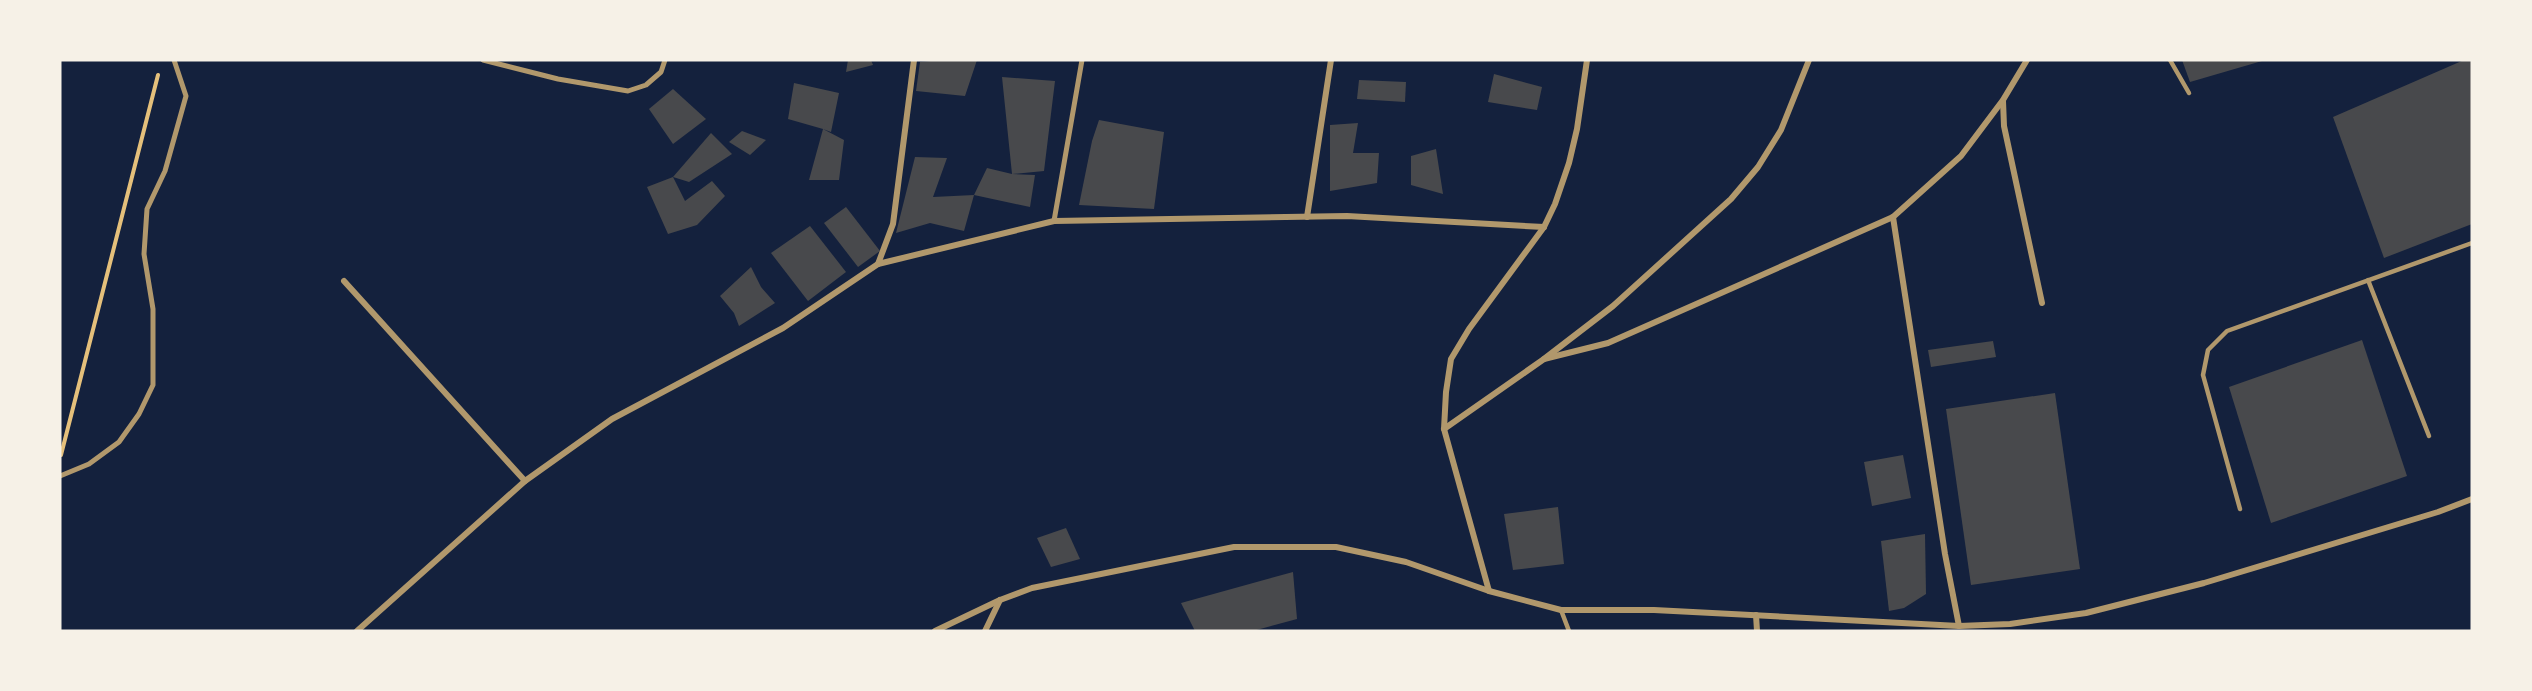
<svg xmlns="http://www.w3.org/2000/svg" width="2532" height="691" viewBox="0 0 2532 691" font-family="Manrope,sans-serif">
  <rect width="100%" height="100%" fill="#14213d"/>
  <g fill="#48494c">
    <path d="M 848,60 L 871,60 L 873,65 L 846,72 Z"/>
    <path d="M 941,60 L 977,60 L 965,96 L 916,91 L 920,62 Z"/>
    <path d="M 2182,60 L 2262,60 L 2262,61 L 2190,82 Z"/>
    <path d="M 2464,60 L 2472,60 L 2472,224 L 2384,258 L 2333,117 Z"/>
    <path d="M 1494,74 L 1542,87 L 1537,110 L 1488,102 Z"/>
    <path d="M 1002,77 L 1055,81 L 1044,171 L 1012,174 L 1035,175 L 1030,207 L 974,195 L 987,168 L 1012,174 Z"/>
    <path d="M 1359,80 L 1406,82 L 1405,102 L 1357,99 Z"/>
    <path d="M 794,83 L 839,93 L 831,132 L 823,129 L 844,140 L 839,180 L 809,180 L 823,129 L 788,119 Z"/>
    <path d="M 673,89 L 706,119 L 673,144 L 649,109 Z"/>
    <path d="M 1099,120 L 1164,132 L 1154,209 L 1079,205 L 1092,141 Z"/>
    <path d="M 1358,123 L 1353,153 L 1379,153 L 1377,183 L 1330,191 L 1330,125 Z"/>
    <path d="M 742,131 L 766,140 L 750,155 L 729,142 Z"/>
    <path d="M 711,133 L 732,154 L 689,182 L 673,177 Z"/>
    <path d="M 1436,149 L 1443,194 L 1411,185 L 1411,156 Z"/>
    <path d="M 915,157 L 947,158 L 933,197 L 974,195 L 964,231 L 930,223 L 896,233 Z"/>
    <path d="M 673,177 L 685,201 L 712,181 L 725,196 L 697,225 L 668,234 L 647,187 Z"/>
    <path d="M 846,207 L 880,251 L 858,267 L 824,223 Z"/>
    <path d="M 810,226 L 846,272 L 808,301 L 771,253 Z"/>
    <path d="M 751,267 L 761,287 L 775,303 L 739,326 L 734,313 L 720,296 Z"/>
    <path d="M 2362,340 L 2407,476 L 2271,523 L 2229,387 Z"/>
    <path d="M 1993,341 L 1996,357 L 1931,367 L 1928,350 Z"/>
    <path d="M 2055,393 L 2080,569 L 1971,585 L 1946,409 Z"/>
    <path d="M 1903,455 L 1911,498 L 1872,506 L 1864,462 Z"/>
    <path d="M 1558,507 L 1564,564 L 1513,570 L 1504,514 Z"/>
    <path d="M 1066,528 L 1080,559 L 1051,567 L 1037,538 Z"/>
    <path d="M 1925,534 L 1926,594 L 1904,608 L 1889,611 L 1881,541 Z"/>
    <path d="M 1293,572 L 1297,619 L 1253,631 L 1195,631 L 1181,603 Z"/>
  </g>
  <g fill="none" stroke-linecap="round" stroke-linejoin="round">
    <path stroke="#e5c07b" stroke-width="4" d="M 61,455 L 158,75"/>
    <g stroke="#b1986c" stroke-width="4.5">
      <path d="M 2170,60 L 2189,93"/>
      <path d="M 2368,280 L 2429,436"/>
      <path d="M 2240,509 L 2203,375 L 2208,350 L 2227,331 L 2472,243"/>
      <path d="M 1561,610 L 1569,631"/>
    </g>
    <g stroke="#b1986c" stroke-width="5">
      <path d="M 483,60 L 558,79 L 628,91 L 646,85 L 661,72 L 665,60"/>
      <path d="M 1054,221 L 1082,60"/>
      <path d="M 60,476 L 89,464 L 119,442 L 139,414 L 153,385 L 153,309 L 144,254 L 147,209 L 165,171 L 186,96 L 174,60"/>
    </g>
    <g stroke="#b1986c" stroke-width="6">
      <path d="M 2003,101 L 2004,126 L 2042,303"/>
      <path d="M 1307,217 L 1331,60"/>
      <path d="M 1893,217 L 1945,554 L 1959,626"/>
      <path d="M 878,264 L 893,224 L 914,60"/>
      <path d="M 344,281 L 525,481"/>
      <path d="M 1544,359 L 1608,343 L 1893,217 L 1961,156 L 2003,100 L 2027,60"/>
      <path d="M 1444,429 L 1544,359 L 1613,306 L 1731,199 L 1758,167 L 1781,130 L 1809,60"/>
      <path d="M 1489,591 L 1444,429 L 1446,392 L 1451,359 L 1469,329 L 1544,227 L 1555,204 L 1569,163 L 1577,129 L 1587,60"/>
      <path d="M 1756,615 L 1757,631"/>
      <path d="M 357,631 L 525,481 L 612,419 L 783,328 L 878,264 L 1054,221 L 1347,216 L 1544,227"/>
      <path d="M 935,631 L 1000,600 L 1032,588 L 1234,547 L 1336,547 L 1406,562 L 1489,591 L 1561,610 L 1654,610 L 1959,626 L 2010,624 L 2086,613 L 2204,583 L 2438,512 L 2472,499"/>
      <path d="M 985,631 L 1000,600"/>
    </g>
  </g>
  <rect width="2532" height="691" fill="none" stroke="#f6f1e7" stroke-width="123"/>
</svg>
